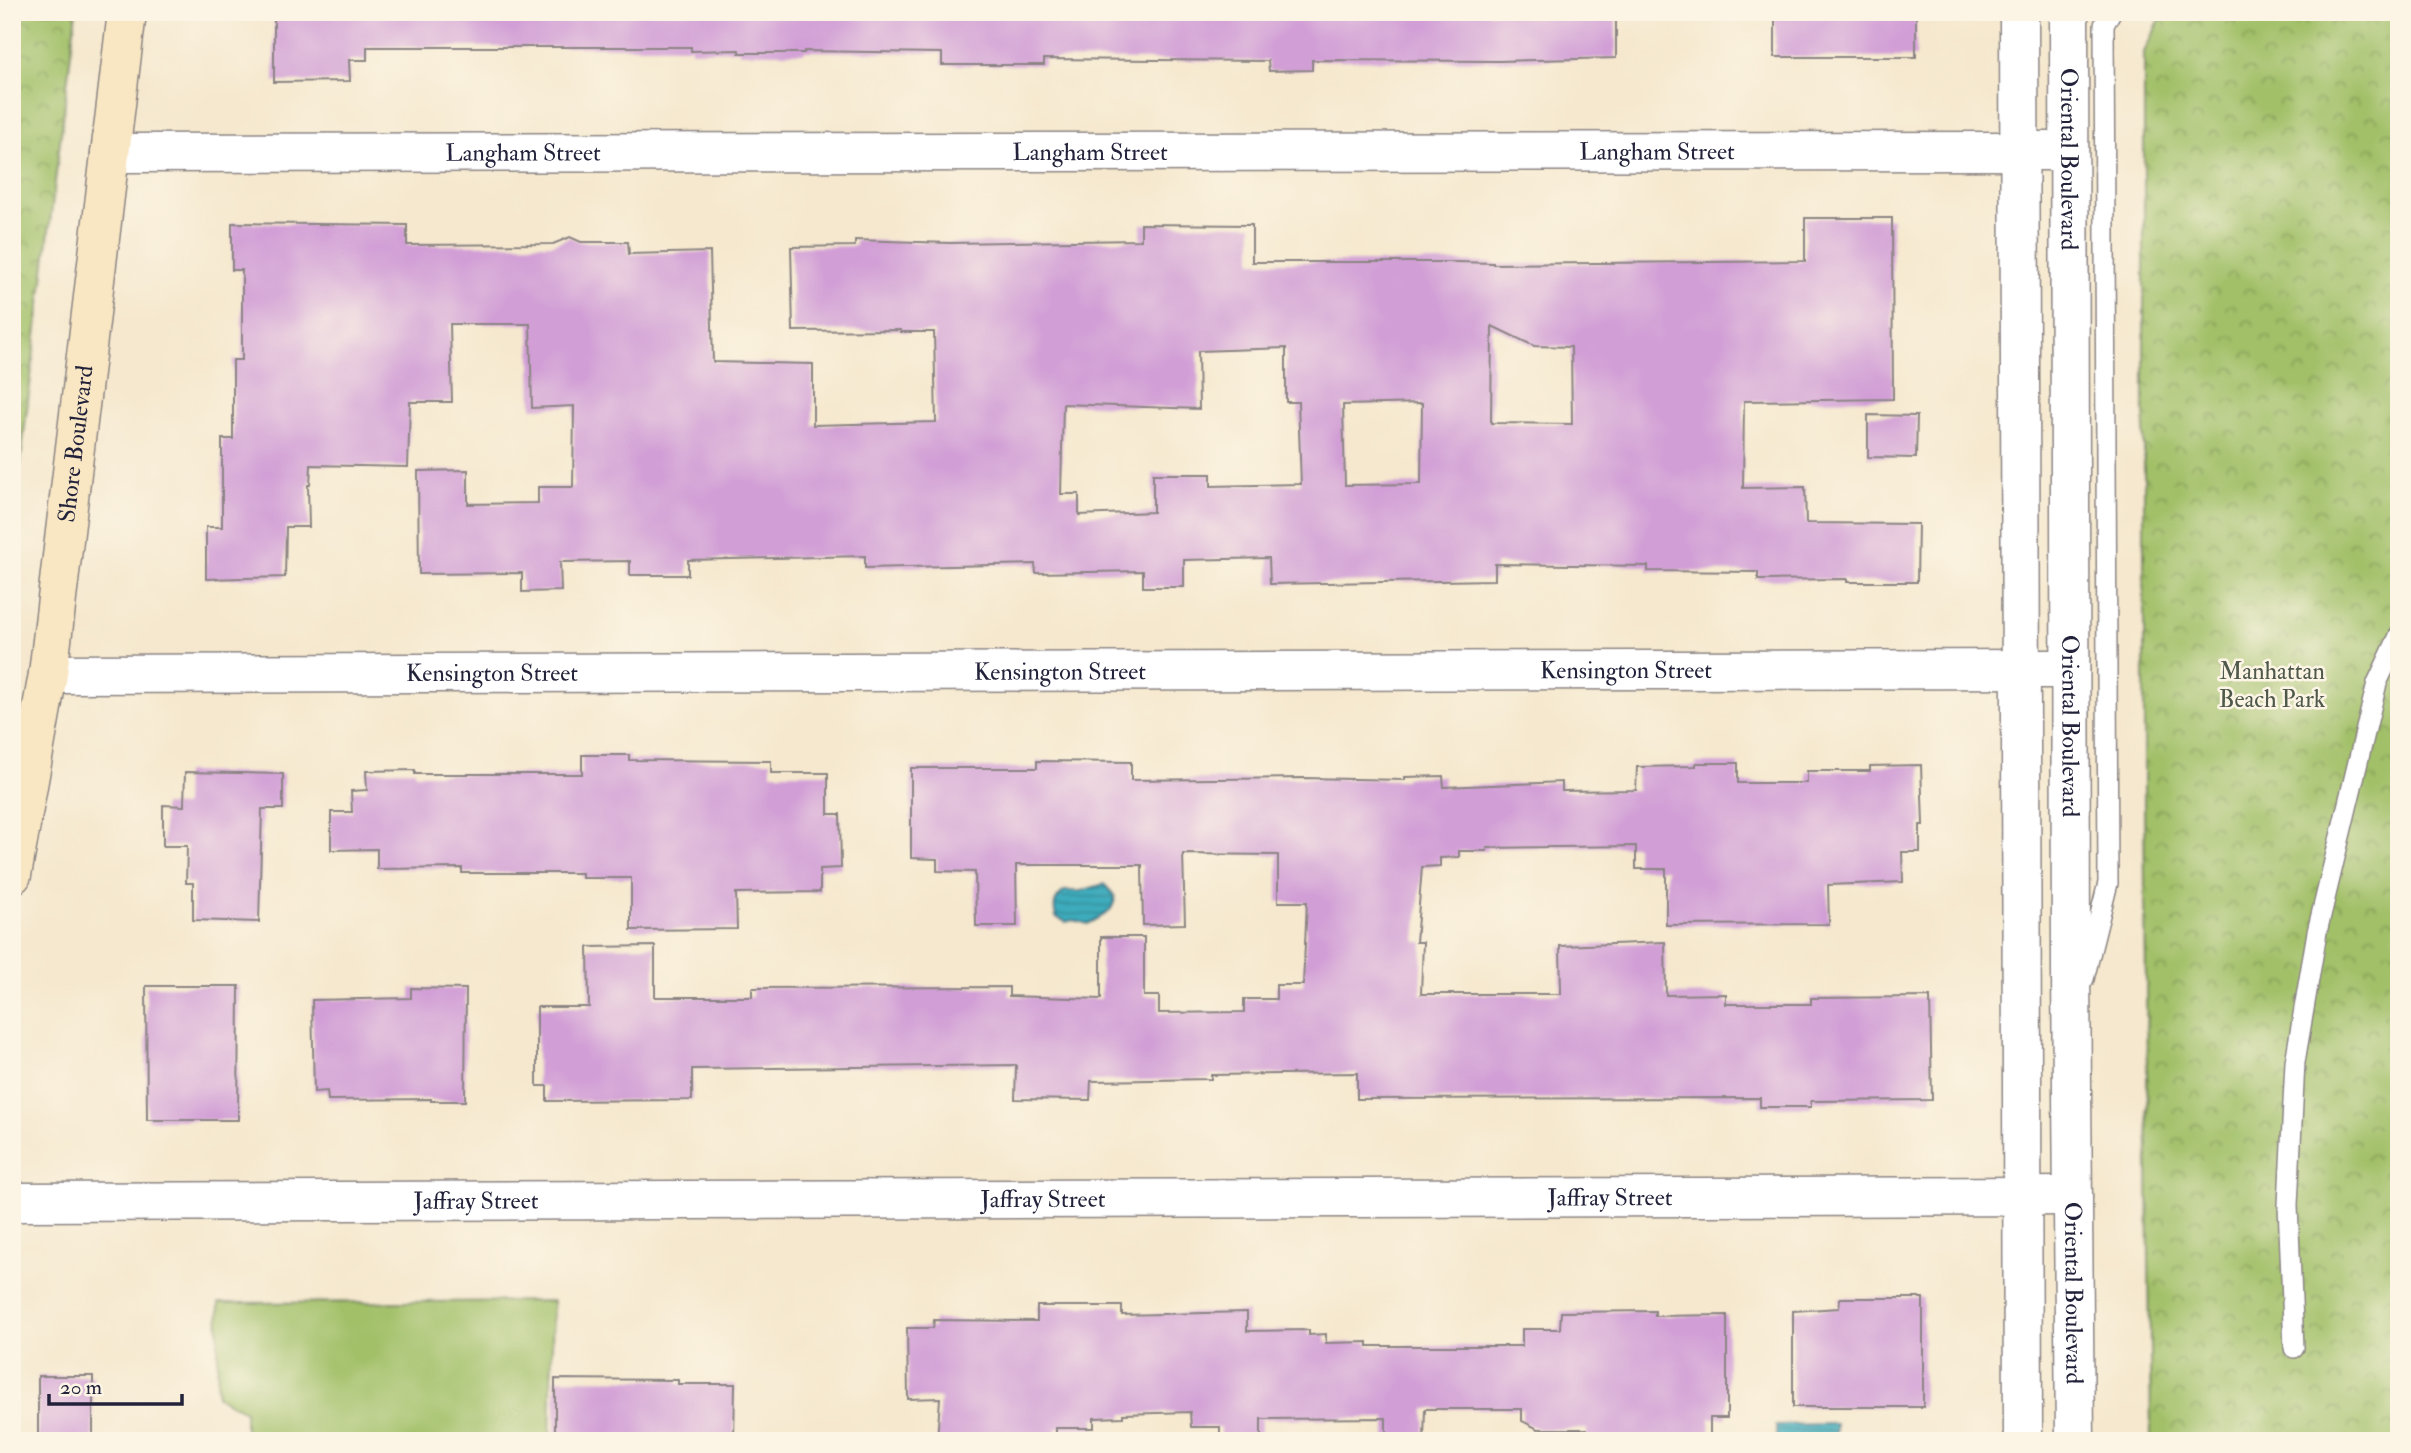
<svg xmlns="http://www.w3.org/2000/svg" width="2411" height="1453" viewBox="0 0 2411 1453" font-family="'IM FELL Double Pica',serif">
  <defs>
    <pattern id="park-crowns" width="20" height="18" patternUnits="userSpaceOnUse" patternTransform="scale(1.75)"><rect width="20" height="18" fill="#a1c068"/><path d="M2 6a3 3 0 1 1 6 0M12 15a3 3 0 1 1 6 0" fill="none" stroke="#839c57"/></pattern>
    <pattern id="water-rules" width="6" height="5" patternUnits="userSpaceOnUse" patternTransform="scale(1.75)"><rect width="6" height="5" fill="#3eacbc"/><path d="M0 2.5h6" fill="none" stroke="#348c9a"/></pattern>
  </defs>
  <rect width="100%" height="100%" fill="#fcf5e5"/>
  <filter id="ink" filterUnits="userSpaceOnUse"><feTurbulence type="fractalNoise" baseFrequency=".0143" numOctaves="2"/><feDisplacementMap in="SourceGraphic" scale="14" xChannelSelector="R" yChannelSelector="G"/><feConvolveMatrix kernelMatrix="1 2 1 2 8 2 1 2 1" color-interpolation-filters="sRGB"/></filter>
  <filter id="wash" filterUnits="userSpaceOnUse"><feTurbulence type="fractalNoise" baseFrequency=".00686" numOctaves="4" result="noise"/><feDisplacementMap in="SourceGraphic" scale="28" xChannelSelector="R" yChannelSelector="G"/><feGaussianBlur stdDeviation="1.57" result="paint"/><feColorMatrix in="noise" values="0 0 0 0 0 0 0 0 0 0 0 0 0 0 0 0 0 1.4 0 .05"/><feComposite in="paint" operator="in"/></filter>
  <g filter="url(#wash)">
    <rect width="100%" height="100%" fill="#f5e8ce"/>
    <path fill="#a1c068" stroke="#627152" stroke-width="2" d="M 553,1301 L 550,1441 L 245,1441 L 245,1411 L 217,1396 L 219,1303 Z"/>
    <g fill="url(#park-crowns)" stroke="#627152" stroke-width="2">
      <path d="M 12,12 L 76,12 L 12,531 Z"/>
      <path d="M 2164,12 L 2399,12 L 2399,1441 L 2151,1441 L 2144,801 L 2144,52 Z"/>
    </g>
    <g fill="url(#water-rules)" stroke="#30677c" stroke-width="2">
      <path d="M 1104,884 L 1115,896 C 1114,914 1101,916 1088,924 L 1073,920 L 1066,922 L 1056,917 C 1053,905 1054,900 1064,891 L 1081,891 Z"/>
      <path d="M 1836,1424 L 1836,1441 L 1776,1441 L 1776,1425 Z"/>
    </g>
    <g id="blocks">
      <g fill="#d19fd6" fill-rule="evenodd">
        <path d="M 274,12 L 1616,12 L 1616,58 L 1500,61 L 1312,60 L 1312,70 L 1269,71 L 1268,61 L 1044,59 L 1044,65 L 942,65 L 942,53 L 804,51 L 804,53 L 739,53 L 739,50 L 691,51 L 691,47 L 367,47 L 367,60 L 349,60 L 350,81 L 274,82 Z"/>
        <rect x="1775" y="12" width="141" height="45"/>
        <path d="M 1805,218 L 1892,218 L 1893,399 L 1744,401 L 1743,488 L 1805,487 L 1806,523 L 1918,524 L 1917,582 L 1847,582 L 1847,579 L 1758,580 L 1758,572 L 1648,571 L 1648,566 L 1495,564 L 1495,580 L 1270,584 L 1269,558 L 1184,560 L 1184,587 L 1143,587 L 1143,571 L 1036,573 L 1035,564 L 865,568 L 865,556 L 688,560 L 688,575 L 630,575 L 630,561 L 560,562 L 561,591 L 522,592 L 522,573 L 419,574 L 418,471 L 468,470 L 468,504 L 538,503 L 538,487 L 573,487 L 574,406 L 532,408 L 530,324 L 450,324 L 452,402 L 410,402 L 408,467 L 311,465 L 310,485 L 308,485 L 309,527 L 286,527 L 285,577 L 206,579 L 206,527 L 222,527 L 222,439 L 233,439 L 233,360 L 242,360 L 242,270 L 232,270 L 232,223 L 407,225 L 407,245 L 553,244 L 570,237 L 581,242 L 628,242 L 629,254 L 710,252 L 713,362 L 813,364 L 813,425 L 936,422 L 934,332 L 901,332 L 901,330 L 793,331 L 791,247 L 855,246 L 855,240 L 950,243 L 1141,240 L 1141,224 L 1252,225 L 1252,262 L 1456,262 L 1493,263 L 1493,264 L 1805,261 ZM 1492,326 L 1534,346 L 1571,347 L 1572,424 L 1491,423 ZM 1286,348 L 1286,402 L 1298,402 L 1301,484 L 1211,486 L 1211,474 L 1153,474 L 1153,512 L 1079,515 L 1079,494 L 1061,494 L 1063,404 L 1199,409 L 1198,351 ZM 1422,403 L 1421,484 L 1345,485 L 1343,405 Z"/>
        <path d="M 1868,415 L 1917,416 L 1916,458 L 1868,457 Z"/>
        <path d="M 582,755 L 629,755 L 629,760 L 771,761 L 771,773 L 828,773 L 828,814 L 840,814 L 841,868 L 820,869 L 820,892 L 736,893 L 737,929 L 631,930 L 631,878 L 582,878 L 582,873 L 462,873 L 462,868 L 377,869 L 377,849 L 331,850 L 331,812 L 352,812 L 351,791 L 367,790 L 366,771 L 415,770 L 415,774 L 582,774 Z"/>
        <path d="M 1037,761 L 1131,762 L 1131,780 L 1303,778 L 1405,780 L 1405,777 L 1443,776 L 1444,787 L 1562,782 L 1562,791 L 1636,790 L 1637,767 L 1696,766 L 1696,763 L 1738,763 L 1738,783 L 1807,783 L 1807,771 L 1870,771 L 1870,766 L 1921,765 L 1923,825 L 1920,825 L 1920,852 L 1902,852 L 1903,882 L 1828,885 L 1829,924 L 1666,925 L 1666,869 L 1636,869 L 1636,846 L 1487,848 L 1487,851 L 1459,851 L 1459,857 L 1440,858 L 1440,866 L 1422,867 L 1416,942 L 1423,942 L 1421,994 L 1561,994 L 1560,946 L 1665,942 L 1666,995 L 1726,994 L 1726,1004 L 1811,1004 L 1811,998 L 1930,997 L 1932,1100 L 1811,1101 L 1811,1107 L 1760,1107 L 1760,1098 L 1357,1099 L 1357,1073 L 1211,1075 L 1211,1079 L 1091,1081 L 1090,1100 L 1015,1099 L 1016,1065 L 692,1069 L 692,1100 L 547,1101 L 547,1086 L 537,1086 L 537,1007 L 589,1007 L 588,947 L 655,946 L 655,997 L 752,997 L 752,988 L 1009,987 L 1009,996 L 1101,999 L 1101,937 L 1144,937 L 1144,996 L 1159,996 L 1159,1013 L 1244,1012 L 1244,999 L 1276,999 L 1276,985 L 1303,985 L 1307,902 L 1278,902 L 1278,855 L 1183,854 L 1185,924 L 1143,925 L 1142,865 L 1016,865 L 1017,926 L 976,926 L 975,872 L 937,871 L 937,859 L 911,858 L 911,768 L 1037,768 Z"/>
        <path d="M 185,772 L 283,774 L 283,809 L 262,809 L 259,922 L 193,920 L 193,883 L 186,883 L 187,846 L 163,846 L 163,805 L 184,806 Z"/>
        <path d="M 146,986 L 239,986 L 238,1120 L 147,1120 Z"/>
        <path d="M 411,988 L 466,989 L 465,1101 L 431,1101 L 431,1099 L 328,1100 L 327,1091 L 314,1092 L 312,1000 L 411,998 Z"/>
        <path d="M 1840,1298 L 1923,1298 L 1923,1407 L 1793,1407 L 1793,1311 L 1839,1308 Z"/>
        <path d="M 1037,1306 L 1122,1306 L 1122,1315 L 1247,1312 L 1247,1331 L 1309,1330 L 1309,1335 L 1326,1334 L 1326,1343 L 1368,1342 L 1368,1346 L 1522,1346 L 1522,1329 L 1560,1329 L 1561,1312 L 1655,1311 L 1655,1316 L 1727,1315 L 1727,1418 L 1710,1418 L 1710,1441 L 1587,1441 L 1587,1429 L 1538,1429 L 1522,1421 L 1522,1409 L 1425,1409 L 1424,1441 L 1386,1441 L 1386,1418 L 1261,1419 L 1261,1441 L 1220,1441 L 1220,1427 L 1191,1427 L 1190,1412 L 1123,1414 L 1123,1417 L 1094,1418 L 1094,1428 L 1056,1428 L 1056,1441 L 937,1441 L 940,1398 L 908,1399 L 907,1328 L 933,1328 L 934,1320 L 1037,1321 Z"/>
        <rect x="38" y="1376" width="55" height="65"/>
        <path d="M 555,1379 L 678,1380 L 678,1384 L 735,1384 L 734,1441 L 555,1441 Z"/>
      </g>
    </g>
  </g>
  <g filter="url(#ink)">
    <use href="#blocks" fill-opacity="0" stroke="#8c8584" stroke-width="2"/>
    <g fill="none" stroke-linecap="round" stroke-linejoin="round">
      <defs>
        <g id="service">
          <path d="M 2084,979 L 2108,883 L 2104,25 L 2111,12"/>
          <path d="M 2294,1348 L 2288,1205 L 2295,1062 L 2317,932 L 2377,683 L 2399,636"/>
        </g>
        <g id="minor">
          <path id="s1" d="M 110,153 L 2069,151"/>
          <path id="s2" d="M 48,674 L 2070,669"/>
          <path id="s3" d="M 12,1202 L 2073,1196"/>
        </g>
        <g id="tertiary">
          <path d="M 2019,12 L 2023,1441"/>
          <path id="s4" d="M 2069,12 L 2071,973 L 2075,1441"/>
        </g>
        <g id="secondary">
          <path id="s5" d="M 12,875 L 48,674 L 127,12"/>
        </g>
      </defs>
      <use href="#service" stroke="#8c8584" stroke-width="22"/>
      <use href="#minor" stroke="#8c8584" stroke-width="41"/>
      <use href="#tertiary" stroke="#8c8584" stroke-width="41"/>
      <use href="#secondary" stroke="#8c8584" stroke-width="41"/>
      <use href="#service" stroke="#fff" stroke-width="19"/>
      <use href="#minor" stroke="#fff" stroke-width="38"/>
      <use href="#tertiary" stroke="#fff" stroke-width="38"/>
      <use href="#secondary" stroke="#f9e7c3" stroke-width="38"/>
    </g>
  </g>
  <g text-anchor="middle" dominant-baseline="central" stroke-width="5" stroke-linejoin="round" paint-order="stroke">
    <g font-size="24" fill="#22223b" stroke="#fcf5e5">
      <text stroke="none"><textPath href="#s1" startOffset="980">Langham Street</textPath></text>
      <text stroke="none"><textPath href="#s1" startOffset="1547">Langham Street</textPath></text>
      <text stroke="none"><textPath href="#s1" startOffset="413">Langham Street</textPath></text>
      <text stroke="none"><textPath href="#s4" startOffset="147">Oriental Boulevard</textPath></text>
      <text stroke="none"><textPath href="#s5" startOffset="436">Shore Boulevard</textPath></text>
      <text stroke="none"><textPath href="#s2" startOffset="1578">Kensington Street</textPath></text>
      <text stroke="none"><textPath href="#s2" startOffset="1012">Kensington Street</textPath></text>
      <text stroke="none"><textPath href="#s2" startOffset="444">Kensington Street</textPath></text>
      <text stroke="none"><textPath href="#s4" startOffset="714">Oriental Boulevard</textPath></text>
      <text stroke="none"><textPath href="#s3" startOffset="1598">Jaffray Street</textPath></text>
      <text stroke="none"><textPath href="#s3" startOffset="1031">Jaffray Street</textPath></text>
      <text stroke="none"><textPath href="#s3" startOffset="464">Jaffray Street</textPath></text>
      <text stroke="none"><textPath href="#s4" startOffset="1281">Oriental Boulevard</textPath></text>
    </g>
    <g font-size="24" fill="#4e594b" stroke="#fcf5e5">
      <text x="2272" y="671">Manhattan<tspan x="2272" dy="28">Beach Park</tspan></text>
    </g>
  </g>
  <rect width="2411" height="1453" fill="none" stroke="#fcf5e5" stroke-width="42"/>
  <path d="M49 1394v10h133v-10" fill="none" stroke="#22223b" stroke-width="3.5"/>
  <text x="60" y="1394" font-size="21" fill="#22223b" stroke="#fcf5e5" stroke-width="5" paint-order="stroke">20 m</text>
</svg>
